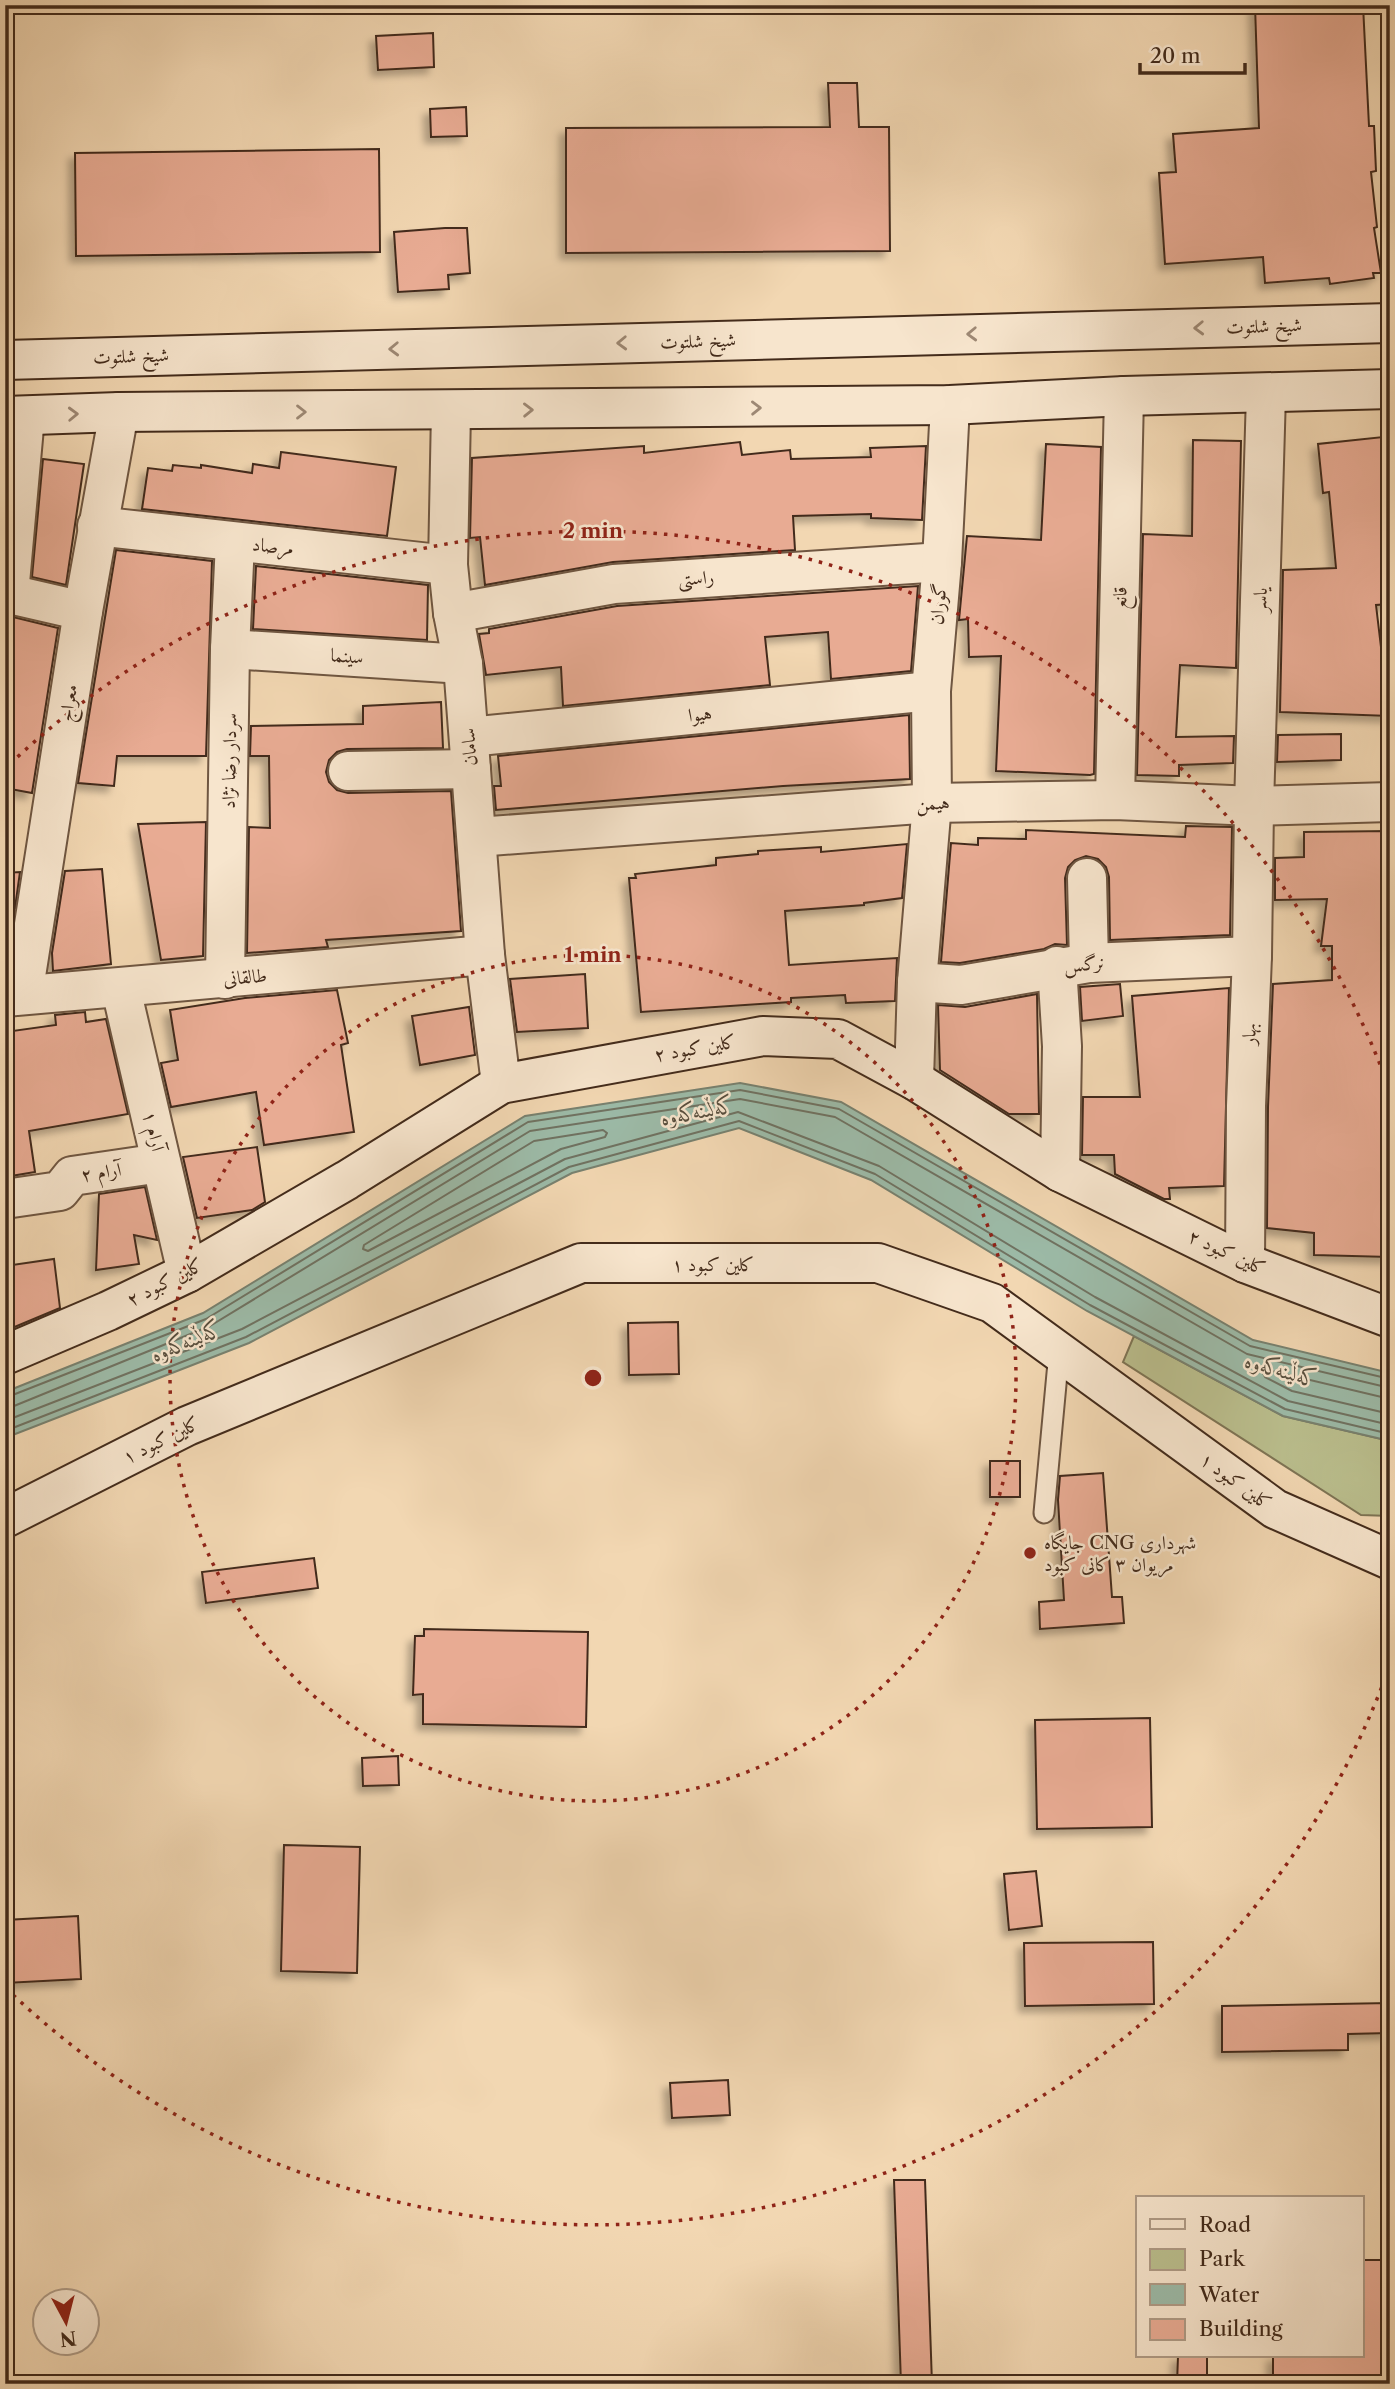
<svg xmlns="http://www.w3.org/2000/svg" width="1395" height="2389" viewBox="0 0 1395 2389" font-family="'Libre Caslon Text',Amiri,serif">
  <defs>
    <filter id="shadow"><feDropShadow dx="-6" dy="6" stdDeviation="3.5" flood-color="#0004"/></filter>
  </defs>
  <rect width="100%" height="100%" fill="#f2d7b2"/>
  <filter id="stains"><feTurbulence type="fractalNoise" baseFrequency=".00286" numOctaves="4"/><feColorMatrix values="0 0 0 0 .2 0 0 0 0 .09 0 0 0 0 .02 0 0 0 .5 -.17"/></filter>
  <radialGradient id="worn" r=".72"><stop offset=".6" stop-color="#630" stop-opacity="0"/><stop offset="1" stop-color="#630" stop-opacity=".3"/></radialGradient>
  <path fill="#babe8d" stroke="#7e7454" stroke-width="2" d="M 1134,1336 L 1283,1416 L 1390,1441 L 1390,1516 L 1361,1515 L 1123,1362 Z"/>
  <path fill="#9cbaa7" stroke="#78816f" stroke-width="2" d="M 740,1083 L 841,1102 L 1253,1340 L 1390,1373 L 1390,1441 L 1283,1416 L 1087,1311 L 871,1180 L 739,1128 L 572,1173 L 249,1343 L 5,1438 L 5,1392 L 203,1313 L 525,1116 Z"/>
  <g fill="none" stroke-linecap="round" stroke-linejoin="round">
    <g stroke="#707261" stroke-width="2">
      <path d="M 603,1130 L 607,1133 L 605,1137 L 561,1149 L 368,1251 L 363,1249 L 364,1245 L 534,1141 Z"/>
      <path d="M 5,1398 L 206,1319 L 528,1122 L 740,1090 L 839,1109 L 1250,1346 L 1390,1379"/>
      <path d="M 1390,1399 L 1268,1370 L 1263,1373 L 1265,1377 L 1292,1391 L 1390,1414"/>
      <path d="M 5,1407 L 14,1406 L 210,1326 L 530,1131 L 740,1099 L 835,1117 L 1247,1354 L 1390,1388"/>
      <path d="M 5,1421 L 242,1329 L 565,1159 L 738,1112 L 879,1166 L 1095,1297 L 1288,1401 L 1390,1425"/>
      <path d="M 5,1431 L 246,1337 L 569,1167 L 739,1121 L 875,1174 L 1090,1305 L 1285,1409 L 1390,1434"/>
    </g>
  </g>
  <g fill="#e8ab93" stroke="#432b1b" stroke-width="2" filter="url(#shadow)">
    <path d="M 1255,5 L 1363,5 L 1369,126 L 1374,126 L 1376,171 L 1371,172 L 1377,227 L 1374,228 L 1381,273 L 1373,273 L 1374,278 L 1330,284 L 1329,278 L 1265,283 L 1263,257 L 1165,264 L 1159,173 L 1176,172 L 1173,134 L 1259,128 Z"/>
    <path d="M 433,33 L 434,67 L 378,70 L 376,36 Z"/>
    <path d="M 828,83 L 857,83 L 859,127 L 889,127 L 890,251 L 566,253 L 566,128 L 830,127 Z"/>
    <path d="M 466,107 L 467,136 L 431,137 L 430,109 Z"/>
    <path d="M 379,149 L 380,252 L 76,256 L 75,153 Z"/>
    <path d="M 445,228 L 467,228 L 470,273 L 448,275 L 449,289 L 398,292 L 394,232 Z"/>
    <path d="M 1383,437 L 1388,486 L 1382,487 L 1390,561 L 1390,604 L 1376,605 L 1385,681 L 1390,682 L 1390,716 L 1280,712 L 1283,570 L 1336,568 L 1329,492 L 1323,493 L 1318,444 Z"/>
    <path d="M 1193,440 L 1241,441 L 1236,668 L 1180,665 L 1176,737 L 1234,736 L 1233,763 L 1179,765 L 1179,776 L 1137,775 L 1143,534 L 1192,536 Z"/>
    <path d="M 740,442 L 742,455 L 790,450 L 791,459 L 871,457 L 870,448 L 926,446 L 922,520 L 871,518 L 871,514 L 793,516 L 795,550 L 613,562 L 485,585 L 480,537 L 470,538 L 472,458 L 644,446 L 644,453 Z"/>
    <path d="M 1046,444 L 1101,447 L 1094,774 L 1090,775 L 996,771 L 1001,656 L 969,657 L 968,619 L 959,620 L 967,536 L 1041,540 Z"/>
    <path d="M 281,452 L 396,467 L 387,536 L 142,509 L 148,468 L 172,471 L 173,465 L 201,468 L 201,465 L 252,473 L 253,464 L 279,468 Z"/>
    <path d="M 43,459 L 84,464 L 66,585 L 32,577 Z"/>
    <path d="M 116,550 L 212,561 L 206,756 L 117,756 L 114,786 L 78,783 Z"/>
    <path d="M 256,566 L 428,585 L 427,640 L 253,629 Z"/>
    <path d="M 918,586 L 911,671 L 831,679 L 828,632 L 765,637 L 770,685 L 563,706 L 561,667 L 486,675 L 479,634 L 489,633 L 489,629 L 617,606 Z"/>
    <path d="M 13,617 L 58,628 L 32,793 L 5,788 L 5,660 Z"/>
    <path d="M 441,702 L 443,748 L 347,749 L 337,752 L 329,760 L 326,772 L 329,782 L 337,790 L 348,793 L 451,791 L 461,931 L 326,940 L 328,947 L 247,953 L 249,827 L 270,828 L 269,756 L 250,756 L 251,726 L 363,724 L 363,706 Z"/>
    <path d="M 909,715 L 910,779 L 783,786 L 496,810 L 494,786 L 501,786 L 498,756 Z"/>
    <path d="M 1341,734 L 1341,760 L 1277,762 L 1278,735 Z"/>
    <path d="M 206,822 L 203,956 L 161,960 L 138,824 Z"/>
    <path d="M 1186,826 L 1232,827 L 1230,935 L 1110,940 L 1109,877 L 1106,867 L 1098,859 L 1086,856 L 1075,860 L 1068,867 L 1065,878 L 1067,945 L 1055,944 L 1044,949 L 960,963 L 941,962 L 951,843 L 978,845 L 978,838 L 1026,839 L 1026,830 L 1185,837 Z"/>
    <path d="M 1390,831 L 1390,1257 L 1314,1255 L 1314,1233 L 1267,1228 L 1268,1107 L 1273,984 L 1332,980 L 1332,946 L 1321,946 L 1327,899 L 1275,900 L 1275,858 L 1304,857 L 1304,832 Z"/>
    <path d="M 907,844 L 902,898 L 864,903 L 864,905 L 785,911 L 789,965 L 897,958 L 895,1001 L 846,1003 L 845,995 L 791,998 L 791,1002 L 641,1012 L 629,878 L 636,878 L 635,874 L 716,865 L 716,858 L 758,854 L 758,851 L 821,847 L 821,852 Z"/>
    <path d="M 102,869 L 111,964 L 53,971 L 52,953 L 65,871 Z"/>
    <path d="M 20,872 L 15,908 L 5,906 L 5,873 Z"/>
    <path d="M 585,974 L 588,1028 L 517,1032 L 510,979 Z"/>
    <path d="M 1120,984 L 1123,1016 L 1082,1021 L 1080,987 Z"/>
    <path d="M 1229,988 L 1224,1186 L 1169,1188 L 1170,1199 L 1164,1199 L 1115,1174 L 1114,1155 L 1082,1155 L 1083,1097 L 1140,1097 L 1132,996 Z"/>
    <path d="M 337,990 L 348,1043 L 341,1045 L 354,1132 L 264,1145 L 256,1092 L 171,1107 L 161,1063 L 178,1060 L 170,1010 L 245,998 Z"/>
    <path d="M 1037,994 L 1039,1114 L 1009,1114 L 940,1070 L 938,1005 L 965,1007 Z"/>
    <path d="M 469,1007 L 475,1055 L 420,1065 L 412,1016 Z"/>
    <path d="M 85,1012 L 86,1022 L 106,1019 L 128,1114 L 29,1131 L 35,1172 L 5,1177 L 5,1032 L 56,1025 L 55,1015 Z"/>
    <path d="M 257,1147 L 265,1202 L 252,1210 L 197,1218 L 183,1157 Z"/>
    <path d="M 145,1187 L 157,1240 L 134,1235 L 139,1264 L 96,1270 L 99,1194 Z"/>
    <path d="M 54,1259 L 60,1308 L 5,1331 L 5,1266 Z"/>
    <path d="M 678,1322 L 679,1374 L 629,1375 L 628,1323 Z"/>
    <rect x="990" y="1461" width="30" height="36"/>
    <path d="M 1103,1473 L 1112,1597 L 1122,1597 L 1124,1623 L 1040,1629 L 1039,1602 L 1064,1600 L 1058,1500 L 1060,1476 Z"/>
    <path d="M 314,1558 L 318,1588 L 206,1603 L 202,1572 Z"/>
    <path d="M 424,1629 L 588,1632 L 586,1727 L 423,1724 L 423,1694 L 413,1695 L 415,1636 L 424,1636 Z"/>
    <path d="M 1150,1718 L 1152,1827 L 1037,1829 L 1035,1720 Z"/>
    <path d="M 398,1756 L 399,1785 L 363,1786 L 362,1758 Z"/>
    <path d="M 284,1845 L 360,1847 L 357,1973 L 281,1971 Z"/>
    <path d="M 1036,1871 L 1042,1926 L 1009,1930 L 1004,1874 Z"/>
    <path d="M 78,1916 L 81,1979 L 5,1983 L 5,1920 Z"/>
    <path d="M 1153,1942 L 1154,2004 L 1025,2006 L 1024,1943 Z"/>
    <path d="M 1390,2003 L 1390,2033 L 1348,2034 L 1348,2050 L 1222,2052 L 1222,2006 Z"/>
    <path d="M 728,2080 L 730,2115 L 672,2118 L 670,2083 Z"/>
    <path d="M 894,2180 L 925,2180 L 932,2384 L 901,2384 Z"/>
    <path d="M 1362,2260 L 1390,2260 L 1390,2384 L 1273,2384 L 1273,2356 L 1362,2356 Z"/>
    <path d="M 1178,2356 L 1207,2356 L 1207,2384 L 1177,2384 Z"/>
  </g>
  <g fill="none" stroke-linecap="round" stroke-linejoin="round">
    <defs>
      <path id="lane" d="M 1044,1513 L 1059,1352"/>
      <g id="street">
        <path d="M 451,411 L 448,565 L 453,613 L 463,664 L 485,955 L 501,1084"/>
        <path d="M 97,526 L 448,565"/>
        <path d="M 5,593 L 83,611"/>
        <path d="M 9,594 L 25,416"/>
        <path d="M 453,613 L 614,584 L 942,562"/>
        <path d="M 230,649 L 463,664"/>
        <path d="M 469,737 L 931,691"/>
        <path d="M 348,771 L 471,769"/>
        <path d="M 1115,800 L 1124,396"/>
        <path d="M 477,837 L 932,803 L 1115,800 L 1254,806 L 1390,802"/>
        <path d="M 1087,878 L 1089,963"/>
        <path d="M 1057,966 L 1062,1046 L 1060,1172"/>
        <path d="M 225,979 L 230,649 L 235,542"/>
        <path d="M 917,982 L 961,985 L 1089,963 L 1252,956"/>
        <path d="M 121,989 L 187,1273"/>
        <path d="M 23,995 L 83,611 L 119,412"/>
        <path d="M 5,997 L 485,955"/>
        <path d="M 914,1080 L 917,982 L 932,803 L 931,691 L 942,562 L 950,405"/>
        <path d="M 5,1199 L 60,1191 L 72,1176 L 161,1163"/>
        <path d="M 1245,1263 L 1246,1106 L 1252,956 L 1254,806 L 1266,394"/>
      </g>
      <g id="secondary">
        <path d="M 5,360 L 1390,323"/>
        <path d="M 5,416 L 119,412 L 950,405 L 1124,396 L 1390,389"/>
        <path d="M 5,1355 L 108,1311 L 187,1273 L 347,1180 L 501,1084 L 763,1036 L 838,1039 L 914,1080 L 1060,1172 L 1245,1263 L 1390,1318"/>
        <path d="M 5,1518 L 187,1426 L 581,1263 L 878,1263 L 992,1303 L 1275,1509 L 1390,1560"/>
      </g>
    </defs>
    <use href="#lane" stroke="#6f5641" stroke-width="23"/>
    <use href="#street" stroke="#6f5641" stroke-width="42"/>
    <use href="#secondary" stroke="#432b1b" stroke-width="42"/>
    <use href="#lane" stroke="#f7e5cd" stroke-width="19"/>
    <use href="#street" stroke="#f7e5cd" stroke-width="38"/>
    <use href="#secondary" stroke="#f7e5cd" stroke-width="38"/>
  </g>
  <defs><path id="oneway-chevron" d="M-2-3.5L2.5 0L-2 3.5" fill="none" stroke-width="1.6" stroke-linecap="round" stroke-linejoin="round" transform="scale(1.75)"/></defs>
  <g stroke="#9d8874">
    <use href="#oneway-chevron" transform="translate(1199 328) rotate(178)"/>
    <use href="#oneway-chevron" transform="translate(972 334) rotate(178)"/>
    <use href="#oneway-chevron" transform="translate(622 343) rotate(178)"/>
    <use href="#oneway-chevron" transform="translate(394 349) rotate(178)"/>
    <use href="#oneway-chevron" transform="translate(756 408) rotate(-1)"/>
    <use href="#oneway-chevron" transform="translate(528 410) rotate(-1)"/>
    <use href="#oneway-chevron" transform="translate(301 412)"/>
    <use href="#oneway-chevron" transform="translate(73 414) rotate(-2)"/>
  </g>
  <g fill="none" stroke="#8f2418" stroke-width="3.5" stroke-dasharray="3.5 7">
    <circle cx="593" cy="1378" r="423"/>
    <path d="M1389 1668A847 847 0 0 1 10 1992M10 764A847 847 0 0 1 1389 1088"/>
  </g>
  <circle fill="#8f2418" stroke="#f7e5cd" stroke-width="2.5" cx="1030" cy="1553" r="7"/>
  <g text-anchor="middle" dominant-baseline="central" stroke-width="5" stroke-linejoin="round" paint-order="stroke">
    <g font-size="19" fill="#432b1b" stroke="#f7e5cd">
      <text transform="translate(1264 326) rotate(-2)">شیخ شلتوت</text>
      <text transform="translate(698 341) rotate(-2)">شیخ شلتوت</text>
      <text transform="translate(131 356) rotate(-2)">شیخ شلتوت</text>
      <text transform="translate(273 546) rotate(6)">مرصاد</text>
      <text transform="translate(696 578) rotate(-4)">راستی</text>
      <text transform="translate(1120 598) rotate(-89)">قانع</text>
      <text transform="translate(1260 600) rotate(-88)">یاسر</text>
      <text transform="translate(938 604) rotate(-85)">گوران</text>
      <text transform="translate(347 656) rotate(4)">سینما</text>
      <text transform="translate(68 703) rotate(-81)">معراج</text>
      <text transform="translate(700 714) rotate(-6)">هیوا</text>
      <text transform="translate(469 747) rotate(-94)">سامان</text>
      <text transform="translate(229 761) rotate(-89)">سردار رضا نژاد</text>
      <text transform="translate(933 803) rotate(-3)">هیمن</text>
      <text transform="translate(1084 964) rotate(-5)">نرگس</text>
      <text transform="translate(245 977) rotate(-5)">طالقانی</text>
      <text transform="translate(1249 1034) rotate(-88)">بهار</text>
      <text transform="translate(695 1048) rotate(-10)">کلین کبود ۲</text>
      <text transform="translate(154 1131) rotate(77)">آرام ۱</text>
      <text transform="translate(101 1172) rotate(-9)">آرام ۲</text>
      <text transform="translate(1227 1252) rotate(25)">کلین کبود ۲</text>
      <text x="713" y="1264">کلین کبود ۱</text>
      <text transform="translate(165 1282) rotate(-27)">کلین کبود ۲</text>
      <text transform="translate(161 1440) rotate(-26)">کلین کبود ۱</text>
      <text transform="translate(1236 1481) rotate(36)">کلین کبود ۱</text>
    </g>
    <g font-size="19" fill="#432b1b" stroke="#f7e5cd" text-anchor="start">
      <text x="1044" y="1542">جایگاه CNG شهرداری<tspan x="1044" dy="22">مریوان ۳ کانی کبود</tspan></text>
    </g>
    <g font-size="21" font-style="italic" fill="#594f3e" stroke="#f7e5cd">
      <text transform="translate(698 1111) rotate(-11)">کەڵینەکەوە</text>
      <text transform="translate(187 1341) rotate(-22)">کەڵینەکەوە</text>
      <text transform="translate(1282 1370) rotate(16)">کەڵینەکەوە</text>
    </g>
  </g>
  <circle cx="593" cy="1378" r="10" fill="#8f2418" stroke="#f7e5cd" stroke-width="3.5"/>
  <g font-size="21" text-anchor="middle" font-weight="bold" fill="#8f2418" stroke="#f7e5cd" stroke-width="5" stroke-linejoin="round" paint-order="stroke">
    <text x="593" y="538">2 min</text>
    <text x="593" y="962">1 min</text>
  </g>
  <rect width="1395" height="2389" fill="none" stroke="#f2d7b2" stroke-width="28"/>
  <rect x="7" y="7" width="1381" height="2375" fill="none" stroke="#432b1b" stroke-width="3.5"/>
  <rect x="14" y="14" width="1367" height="2361" fill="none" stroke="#432b1b" stroke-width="2"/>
  <rect x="1136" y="2196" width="228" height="161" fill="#f7e5cd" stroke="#af9b86" stroke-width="2"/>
  <rect x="1150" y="2219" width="35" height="10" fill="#f7e5cd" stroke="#af9b86" stroke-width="2"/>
  <text x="1199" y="2232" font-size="21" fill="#432b1b">Road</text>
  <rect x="1150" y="2249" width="35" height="21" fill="#babe8d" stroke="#af9b86" stroke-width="2"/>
  <text x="1199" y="2266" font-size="21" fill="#432b1b">Park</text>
  <rect x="1150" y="2284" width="35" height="21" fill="#9cbaa7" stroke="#af9b86" stroke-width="2"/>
  <text x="1199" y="2302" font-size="21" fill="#432b1b">Water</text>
  <rect x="1150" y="2319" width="35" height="21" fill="#e8ab93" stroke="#af9b86" stroke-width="2"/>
  <text x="1199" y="2336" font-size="21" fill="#432b1b">Building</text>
  <g transform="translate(66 2322) rotate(173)"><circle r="33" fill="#f7e5cd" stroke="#af9b86" stroke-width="2"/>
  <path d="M0-5L12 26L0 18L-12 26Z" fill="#8f2418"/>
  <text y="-10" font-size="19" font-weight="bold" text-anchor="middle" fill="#432b1b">N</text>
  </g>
  <path d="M1140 63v10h105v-10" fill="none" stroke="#432b1b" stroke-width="3.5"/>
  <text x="1150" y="63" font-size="21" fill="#432b1b" stroke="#f7e5cd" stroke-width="5" paint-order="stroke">20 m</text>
  <rect width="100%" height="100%" filter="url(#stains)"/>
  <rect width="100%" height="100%" fill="url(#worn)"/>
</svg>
